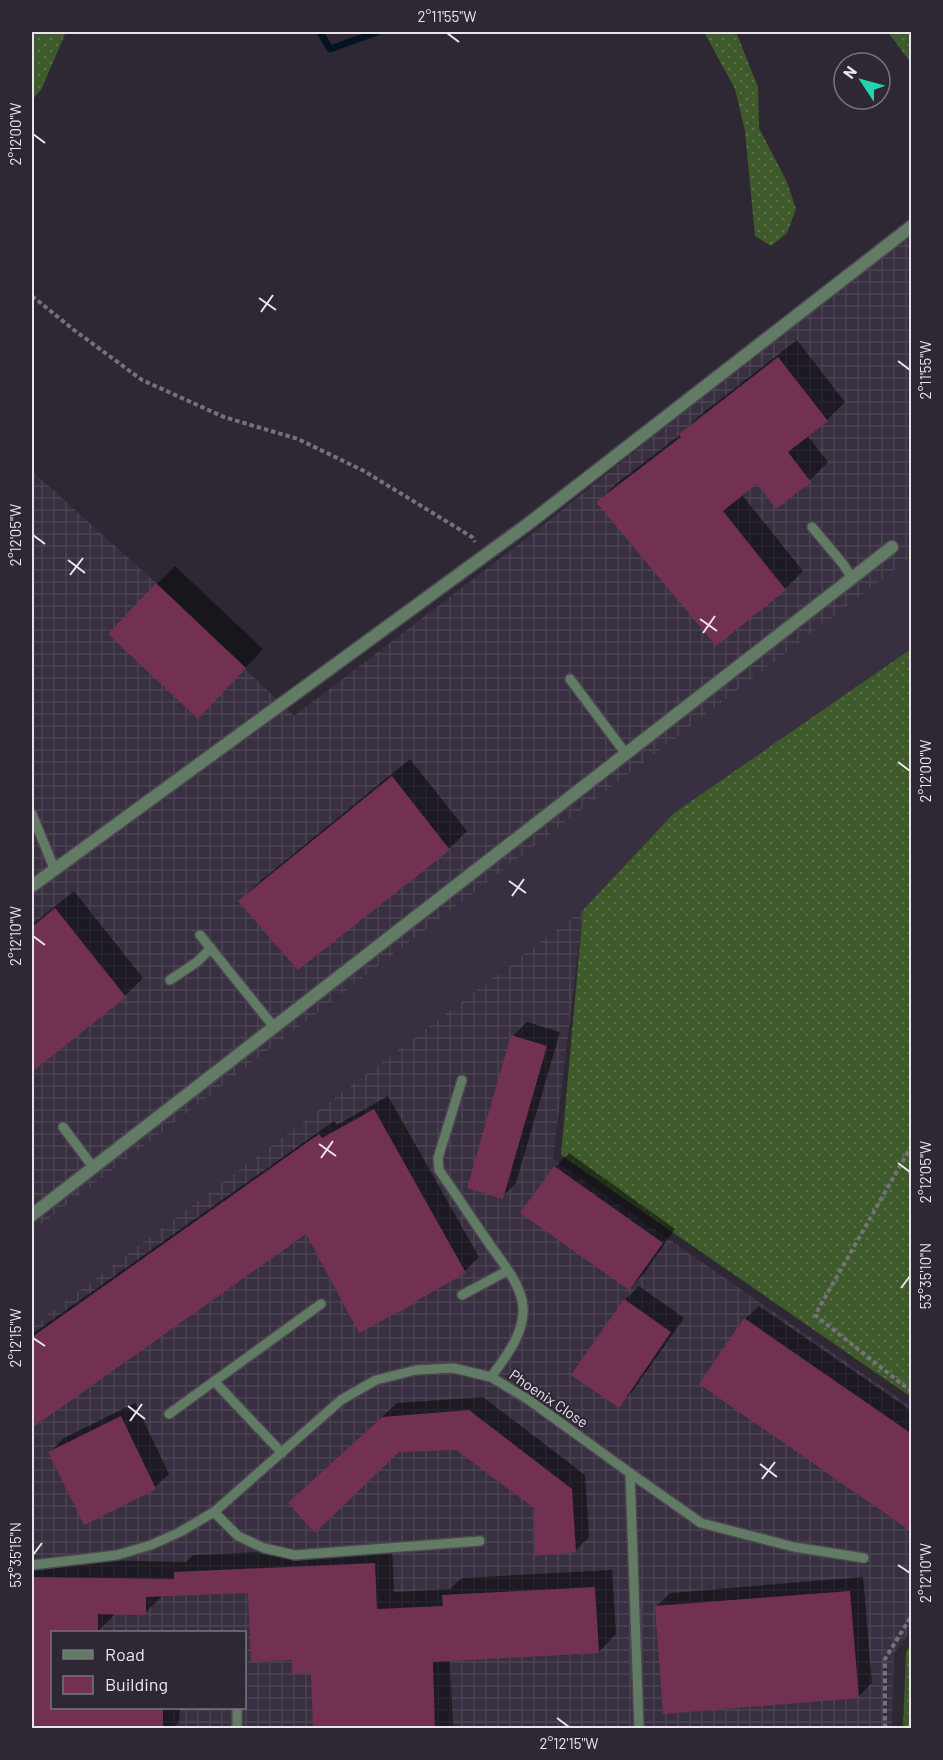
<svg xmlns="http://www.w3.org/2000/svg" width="943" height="1760" viewBox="0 0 943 1760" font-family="Barlow,sans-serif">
  <defs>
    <pattern id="industrial-grid" width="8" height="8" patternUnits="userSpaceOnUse" patternTransform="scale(1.5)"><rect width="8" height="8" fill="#383040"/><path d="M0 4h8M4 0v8" fill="none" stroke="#4b4452"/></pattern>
    <pattern id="grass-dots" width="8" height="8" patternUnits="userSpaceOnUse" patternTransform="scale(1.5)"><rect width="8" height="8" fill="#3e5a2b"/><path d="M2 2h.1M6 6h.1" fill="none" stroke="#5a724a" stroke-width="1.8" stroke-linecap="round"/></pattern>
  </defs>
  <rect width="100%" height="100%" fill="#2d2833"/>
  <g fill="url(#industrial-grid)" fill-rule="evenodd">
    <path d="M 911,234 L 911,557 L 32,1232 L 32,471 L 156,583 L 294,716 L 527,538 L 884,251 Z"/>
    <path d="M 583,910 L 553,1159 L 911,1407 L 911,1631 L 894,1653 L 892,1728 L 32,1728 L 32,1326 ZM 52,1632 L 244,1632 L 244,1708 L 52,1708 Z"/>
  </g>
  <path fill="#383040" d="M 911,557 L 911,649 L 674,813 L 583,910 L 32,1326 L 32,1232 Z"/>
  <g fill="url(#grass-dots)">
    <path d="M 32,32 L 66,32 L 41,90 L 32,100 Z"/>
    <path d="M 704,32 L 736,32 L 758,87 L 759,128 L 787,182 L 796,209 L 787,233 L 771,246 L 755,236 L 745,131 L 735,89 Z"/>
    <path d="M 888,32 L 911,32 L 911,63 Z"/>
    <path d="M 911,649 L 911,1397 L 561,1155 L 583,910 L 674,813 Z"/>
    <path d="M 911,1645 L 911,1728 L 903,1728 L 906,1652 Z"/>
  </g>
  <g fill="#0007">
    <path d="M 797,340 L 845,402 L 827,420 L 807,435 L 828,462 L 810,480 L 776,507 L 757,482 L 742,495 L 803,571 L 785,589 L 598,502 L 616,484 L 681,434 L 699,416 Z"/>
    <path d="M 175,566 L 263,649 L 216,699 L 157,584 Z"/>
    <path d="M 410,759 L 467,831 L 449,849 L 240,901 L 258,883 Z"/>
    <path d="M 74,891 L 143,978 L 125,996 L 32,1071 L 32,925 Z"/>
    <path d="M 527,1022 L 560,1032 L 516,1183 L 502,1197 L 513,1036 Z"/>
    <path d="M 388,1096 L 479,1257 L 465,1271 L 421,1296 L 307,1232 L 36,1422 L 32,1422 L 32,1334 L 334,1121 L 337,1125 Z"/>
    <path d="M 569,1153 L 675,1229 L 643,1275 L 629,1288 L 555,1167 Z"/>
    <path d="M 639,1286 L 684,1318 L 632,1392 L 618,1406 L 625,1300 Z"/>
    <path d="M 759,1306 L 912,1411 L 912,1520 L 745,1319 Z"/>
    <path d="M 483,1397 L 585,1475 L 589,1537 L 575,1551 L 535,1508 L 457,1448 L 398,1451 L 304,1490 L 397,1403 Z"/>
    <path d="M 135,1403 L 169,1474 L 155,1487 L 84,1523 L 50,1452 L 64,1438 Z"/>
    <path d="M 392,1546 L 394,1592 L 450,1589 L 462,1578 L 612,1570 L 616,1634 L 599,1652 L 450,1660 L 453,1728 L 391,1728 L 391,1727 L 315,1728 L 313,1672 L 293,1659 L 249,1591 L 163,1595 L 145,1613 L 115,1614 L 97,1632 L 52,1632 L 52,1708 L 180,1708 L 179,1722 L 173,1728 L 32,1728 L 32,1567 L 39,1559 L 186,1562 L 193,1555 Z"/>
    <path d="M 863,1577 L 872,1683 L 858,1697 L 656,1607 L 670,1593 Z"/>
  </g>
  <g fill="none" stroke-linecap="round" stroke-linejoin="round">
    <path stroke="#031323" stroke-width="7" d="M 320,32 L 330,49 L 377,32"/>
  </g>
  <g fill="#733151">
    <path d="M 778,357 L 828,421 L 788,452 L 811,482 L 776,509 L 757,484 L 723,511 L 786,590 L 716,646 L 596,502 L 681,437 L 679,434 Z"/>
    <path d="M 156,583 L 246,668 L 198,719 L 108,634 Z"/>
    <path d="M 392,776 L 450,850 L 298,970 L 238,901 Z"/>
    <path d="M 55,908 L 126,997 L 32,1072 L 32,927 Z"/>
    <path d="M 511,1035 L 547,1046 L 503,1199 L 467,1188 Z"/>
    <path d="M 374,1109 L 466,1273 L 416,1301 L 417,1302 L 359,1333 L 306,1234 L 32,1428 L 32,1337 L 319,1134 L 322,1138 Z"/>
    <path d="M 554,1166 L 663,1243 L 629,1290 L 520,1213 Z"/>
    <path d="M 624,1299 L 671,1332 L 619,1408 L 571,1375 Z"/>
    <path d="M 744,1318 L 912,1434 L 912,1532 L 699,1384 Z"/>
    <path d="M 469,1410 L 572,1489 L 576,1552 L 535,1556 L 534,1508 L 456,1450 L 399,1452 L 315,1533 L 288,1503 L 382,1417 Z"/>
    <path d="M 121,1416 L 156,1489 L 84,1525 L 48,1452 Z"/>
    <path d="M 375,1563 L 377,1609 L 443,1606 L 442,1595 L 595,1587 L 599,1653 L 433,1662 L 435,1728 L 313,1728 L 311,1674 L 292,1674 L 292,1660 L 251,1662 L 248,1593 L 146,1597 L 146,1615 L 98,1614 L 98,1632 L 52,1632 L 52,1707 L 163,1707 L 163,1728 L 32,1728 L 32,1577 L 174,1579 L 174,1572 Z"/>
    <path d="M 850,1591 L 859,1698 L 663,1714 L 655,1606 Z"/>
  </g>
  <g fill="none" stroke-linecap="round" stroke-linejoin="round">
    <defs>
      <g id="lane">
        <path d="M 812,527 L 843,564 L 852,578"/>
        <path d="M 570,679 L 626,754"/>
        <path d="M 32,814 L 54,868"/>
        <path d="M 200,935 L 274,1027"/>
        <path d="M 170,980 L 197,962 L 211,948"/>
        <path d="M 462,1080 L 438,1158 L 439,1170 C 455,1193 470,1216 486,1239 C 499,1259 521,1282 523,1307 C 525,1333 505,1358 491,1377"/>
        <path d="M 63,1127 L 93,1167"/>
        <path d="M 462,1295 L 507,1271"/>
        <path d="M 214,1381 L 282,1453"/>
        <path d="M 169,1414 L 321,1304"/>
        <path d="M 630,1473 L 701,1523 L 794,1547 L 864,1558"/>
        <path d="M 214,1512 L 238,1536 L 264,1548 L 295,1555 L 480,1541"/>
        <path d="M 32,1565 L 117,1555 L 151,1545 L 180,1532 L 214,1512 L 341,1400 L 376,1380 L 416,1370 L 453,1368 L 491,1377 L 529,1400 L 630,1473 L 639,1728"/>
        <path d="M 237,1708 L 237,1728"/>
      </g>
      <g id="street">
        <path d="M 32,886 L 528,524 L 912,226"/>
        <path d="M 32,1215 L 892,547"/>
      </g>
    </defs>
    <use href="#lane" stroke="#4b4651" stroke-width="12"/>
    <use href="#street" stroke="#4b4651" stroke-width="15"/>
    <g stroke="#76727b" stroke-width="4" stroke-dasharray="4.5 3" stroke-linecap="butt">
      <path d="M 32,296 L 74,330 L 142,380 L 224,417 L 298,439 L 364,471 L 472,537 L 475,542"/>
      <path d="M 912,1145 L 815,1315 L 912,1392"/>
      <path d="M 885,1728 L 885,1659 L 912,1615"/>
    </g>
    <use href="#lane" stroke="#627b64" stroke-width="9"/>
    <use href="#street" stroke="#627b64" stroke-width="12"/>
  </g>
  <path fill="none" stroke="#e8e5ec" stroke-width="2" d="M 447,33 L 459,42M 33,134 L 45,143M 259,298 L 276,310M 261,312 L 273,295M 898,361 L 910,370M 33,535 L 45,544M 68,560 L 85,573M 70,575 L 83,558M 700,619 L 717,631M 703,633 L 715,616M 898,762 L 910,771M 509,881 L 526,893M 512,896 L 524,879M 33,936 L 45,945M 319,1144 L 336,1156M 321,1158 L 333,1141M 898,1163 L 910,1172M 901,1288 L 910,1276M 33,1338 L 45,1346M 128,1406 L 145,1419M 130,1421 L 142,1404M 760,1464 L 777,1477M 762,1479 L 775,1462M 33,1555 L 42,1543M 898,1565 L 910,1573M 557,1718 L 569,1727"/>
  <g text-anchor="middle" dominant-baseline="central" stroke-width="4.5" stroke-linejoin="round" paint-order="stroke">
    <g font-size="15" fill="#e8e5ec" stroke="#2d2833">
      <text transform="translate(549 1398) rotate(34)">Phoenix Close</text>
    </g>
  </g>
  <rect width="943" height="1760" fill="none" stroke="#2d2833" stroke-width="66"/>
  <rect x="51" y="1631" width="195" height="78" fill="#2d2833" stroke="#78747d" stroke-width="1.5"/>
  <rect x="63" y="1650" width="30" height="9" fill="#627b64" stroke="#78747d" stroke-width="1.5"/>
  <text x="105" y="1661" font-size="18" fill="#e8e5ec">Road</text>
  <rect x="63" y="1676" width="30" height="18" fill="#733151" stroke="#78747d" stroke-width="1.5"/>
  <text x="105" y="1691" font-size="18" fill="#e8e5ec">Building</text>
  <g transform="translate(862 81) rotate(306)"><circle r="28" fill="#2d2833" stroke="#78747d" stroke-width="1.5"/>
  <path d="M0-4.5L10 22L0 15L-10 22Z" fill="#20d5b0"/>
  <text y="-9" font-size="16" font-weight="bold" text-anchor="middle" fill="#e8e5ec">N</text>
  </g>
  <rect x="33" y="33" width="877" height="1694" fill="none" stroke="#e8e5ec" stroke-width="2"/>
  <g font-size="15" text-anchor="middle" fill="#e8e5ec">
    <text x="447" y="22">2°11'55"W</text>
    <text transform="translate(16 134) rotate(-90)" y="5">2°12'00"W</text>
    <text transform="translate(926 370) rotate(-90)" y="5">2°11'55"W</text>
    <text transform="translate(16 535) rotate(-90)" y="5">2°12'05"W</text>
    <text transform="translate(926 771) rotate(-90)" y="5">2°12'00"W</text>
    <text transform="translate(16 936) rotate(-90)" y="5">2°12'10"W</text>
    <text transform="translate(926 1172) rotate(-90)" y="5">2°12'05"W</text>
    <text transform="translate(926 1276) rotate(-90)" y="5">53°35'10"N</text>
    <text transform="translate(16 1338) rotate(-90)" y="5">2°12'15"W</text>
    <text transform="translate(16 1555) rotate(-90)" y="5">53°35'15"N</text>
    <text transform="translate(926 1573) rotate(-90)" y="5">2°12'10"W</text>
    <text x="569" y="1749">2°12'15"W</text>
  </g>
</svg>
